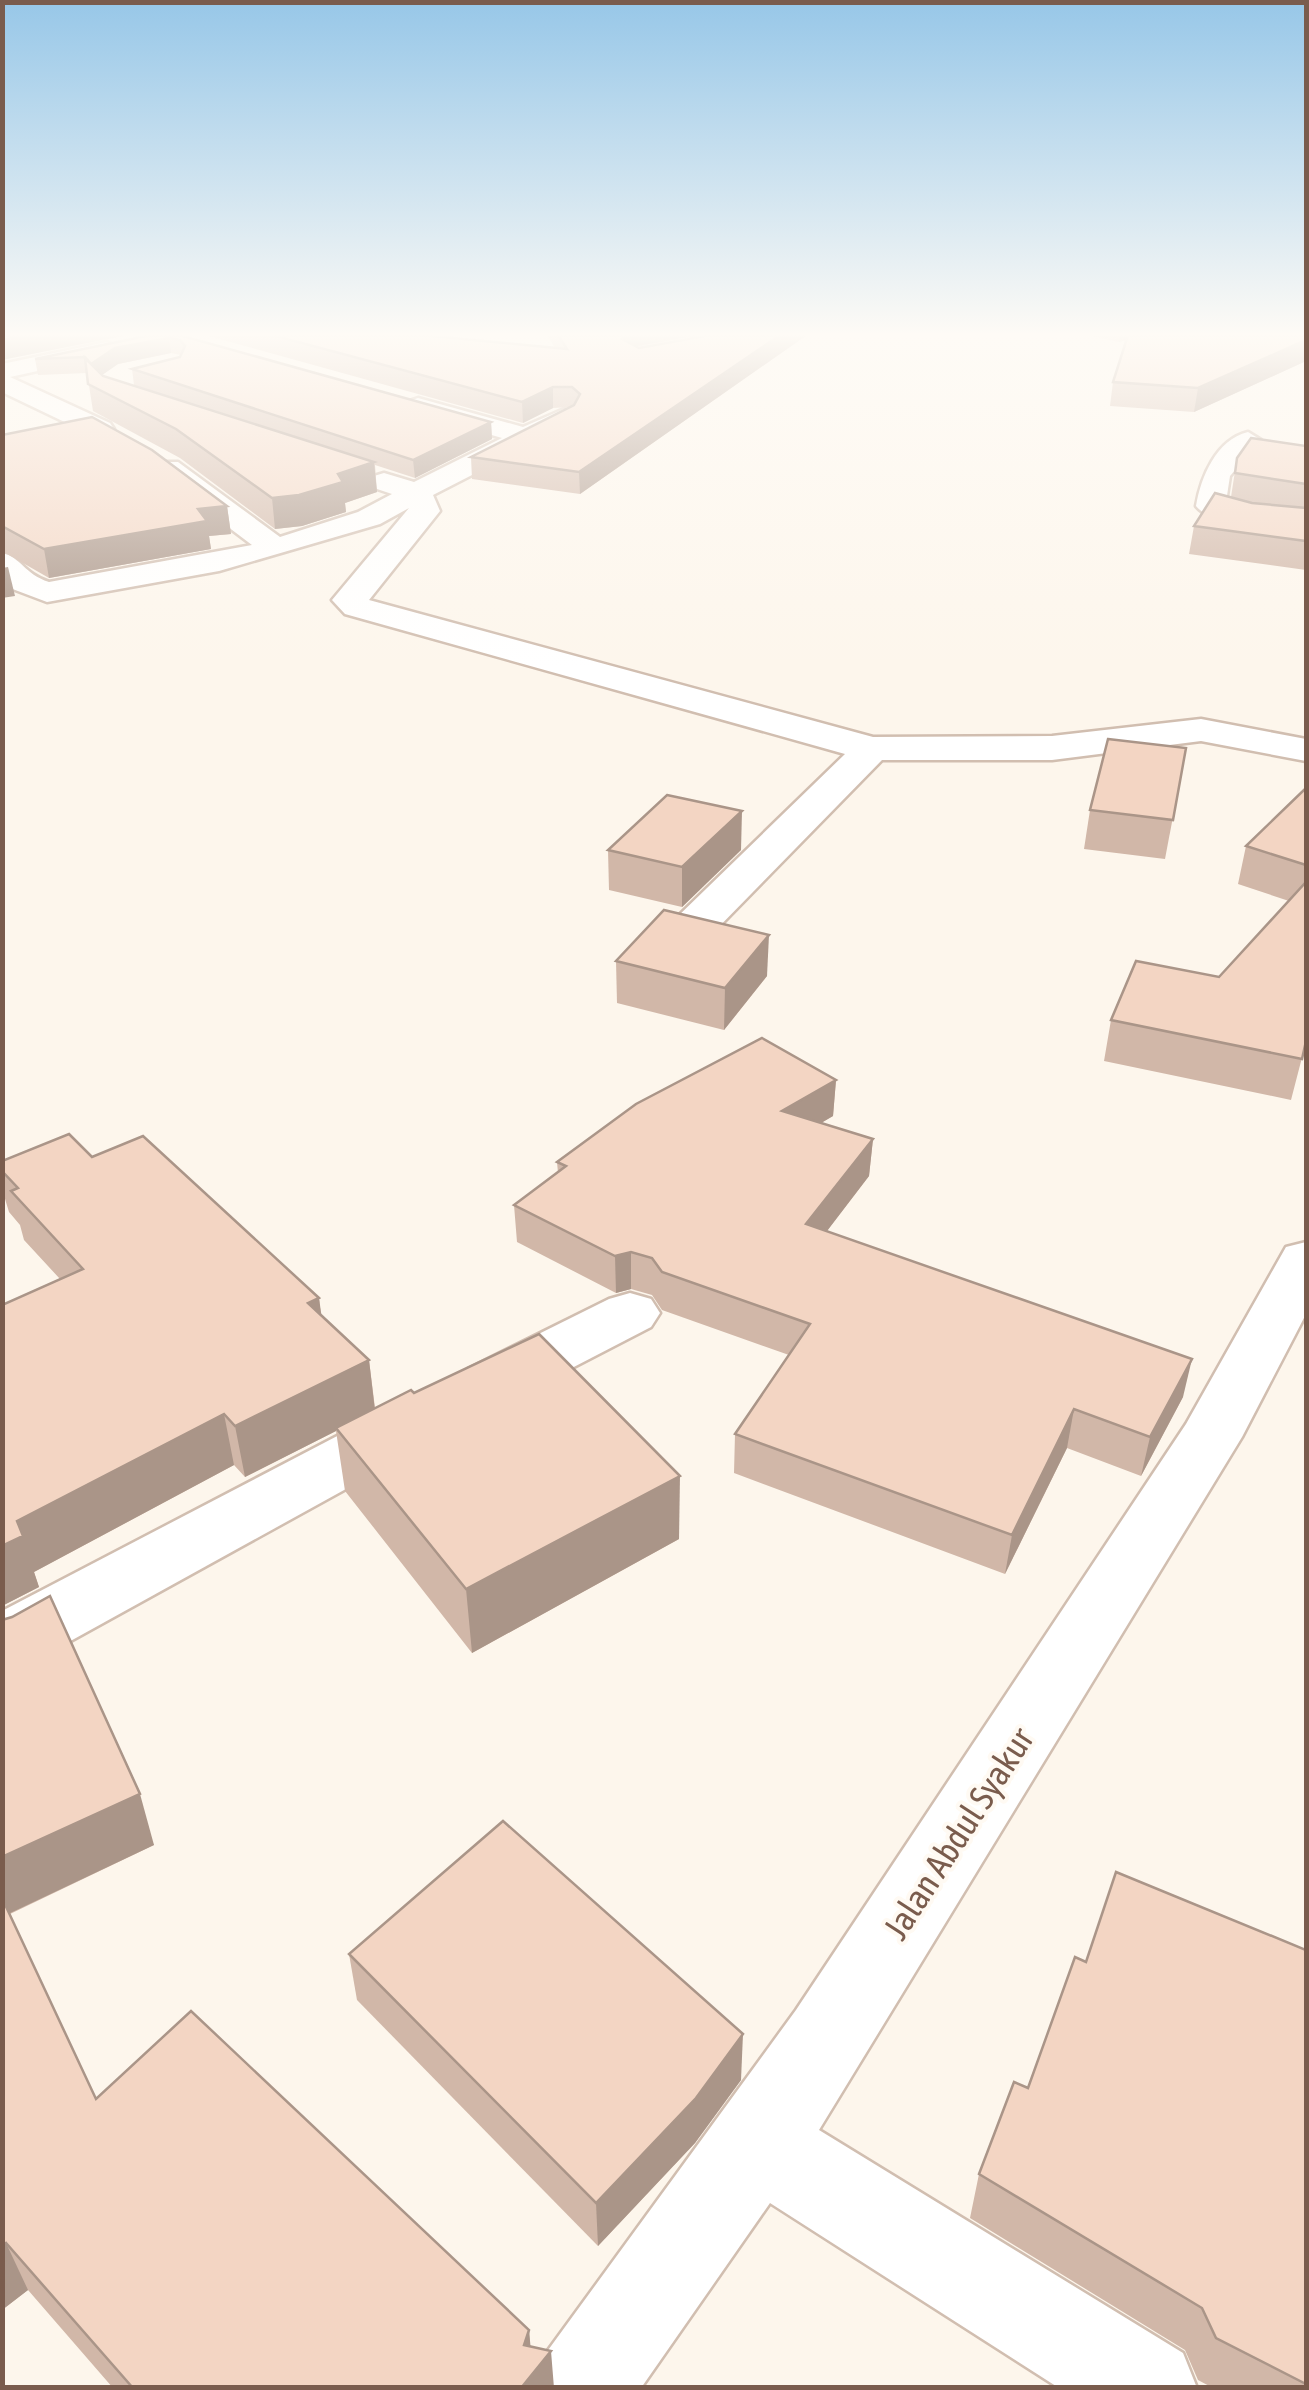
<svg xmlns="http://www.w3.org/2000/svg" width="1309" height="2390" viewBox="0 0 1309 2390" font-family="'Asap Condensed',sans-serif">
  <rect width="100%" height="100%" fill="#fdf6ec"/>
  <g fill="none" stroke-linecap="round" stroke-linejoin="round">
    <defs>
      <g id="minor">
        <path d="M 107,342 L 119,349 L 115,354 L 10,377 L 110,423 L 114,429 L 110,435 L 2,458 L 2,442 L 75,427 L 2,392 L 2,364 Z"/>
        <path d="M 418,398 L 523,427 L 564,409 L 577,417 L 573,423 L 433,495 L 440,511 L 369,600 L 873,737 L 1052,736 L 1201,719 L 1306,739 L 1306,761 L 1201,741 L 1052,760 L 882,760 L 706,940 L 690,944 L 674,940 L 667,930 L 674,920 L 845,754 L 345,614 L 332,600 L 409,508 L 380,524 L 219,571 L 47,602 L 2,585 L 2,553 C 21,557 24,574 49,582 L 252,545 L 158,474 L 154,468 L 158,462 L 178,462 L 280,537 L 358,512 L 392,494 L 374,488 L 370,482 L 374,476 L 384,473 L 414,482 L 502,438 L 409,411 L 405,406 L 409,401 Z"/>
        <path d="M 1248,432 L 1261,440 L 1230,476 L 1226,502 L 1306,515 L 1306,533 C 1280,530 1212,527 1196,506 C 1201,477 1216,440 1248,432 Z"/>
        <path d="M 1306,1242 L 1306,1314 L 1242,1437 L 819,2130 L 1183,2353 L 1197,2388 L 1059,2388 L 770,2203 L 641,2388 L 532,2388 L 546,2353 L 796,2010 L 1186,1424 L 1286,1247 Z"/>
        <path d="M 630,1293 L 651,1299 L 660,1313 L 651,1327 L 512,1399 L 490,1406 L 468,1399 L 459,1384 L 468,1369 L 609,1299 Z"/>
        <path d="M 409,1403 L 431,1410 L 441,1426 L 431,1442 L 27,1665 L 2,1674 L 2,1611 L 387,1410 Z"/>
      </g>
    </defs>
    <use href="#minor" stroke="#d1beb0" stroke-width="5"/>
    <use href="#minor" fill="#fff" fill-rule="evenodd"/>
  </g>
  <g fill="#d1b7a8" fill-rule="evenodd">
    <path d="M 179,335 L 491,422 L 492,439 L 415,478 L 375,465 L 377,492 L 345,503 L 346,512 L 302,526 L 275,529 L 180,458 L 93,411 L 87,373 L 38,375 L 35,359 ZM 171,353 L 181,355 L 180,357 L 132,369 L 134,385 L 191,404 L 102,375 L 118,364 Z"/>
    <path d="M 205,335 L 421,335 L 555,348 L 547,335 L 699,335 L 637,347 L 639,348 L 710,335 L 807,335 L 580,494 L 472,479 L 471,457 L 570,407 L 553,408 L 523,423 Z"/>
    <path d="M 1087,335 L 1306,335 L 1306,361 L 1194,412 L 1110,406 L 1113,382 L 1126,340 L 1119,342 Z"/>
    <path d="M 2,435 L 227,506 L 231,534 L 209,536 L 211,549 L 49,578 L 2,551 Z"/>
    <path d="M 1306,446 L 1306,570 L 1189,554 L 1194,526 L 1231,497 L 1237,458 Z"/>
    <path d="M 1186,748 L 1165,859 L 1084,849 L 1090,810 Z"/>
    <path d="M 1306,788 L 1306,1042 L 1291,1100 L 1104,1061 L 1111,1020 L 1219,977 L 1289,901 L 1238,884 L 1246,846 Z"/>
    <path d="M 608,850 L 741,850 L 682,907 L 609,890 Z"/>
    <path d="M 616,961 L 767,976 L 724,1030 L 617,1003 Z"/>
    <path d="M 836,1080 L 833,1116 L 821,1123 L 873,1139 L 869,1176 L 827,1231 L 1183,1397 L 1141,1476 L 1067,1448 L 1005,1574 L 734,1473 L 735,1434 L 789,1355 L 662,1310 L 652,1295 L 631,1289 L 616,1293 L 517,1242 L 514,1205 L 558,1173 L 557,1162 Z"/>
    <path d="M 92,1157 L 319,1298 L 321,1316 L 369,1360 L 375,1408 L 414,1393 L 679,1539 L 472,1653 L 345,1491 L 336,1431 L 245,1477 L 234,1465 L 34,1572 L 39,1587 L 2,1606 L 60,1279 L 24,1240 L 20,1225 L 9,1212 L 2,1189 L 2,1161 Z"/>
    <path d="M 2,1620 L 154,1845 L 10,1914 L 96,2099 L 529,2330 L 530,2346 L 554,2388 L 113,2388 L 28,2290 L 2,2310 Z"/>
    <path d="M 1306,1950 L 1306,2388 L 1213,2388 L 1198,2380 L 1185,2350 L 970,2218 L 979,2174 L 1028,2088 L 1086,1962 Z"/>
    <path d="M 349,1954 L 741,2080 L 695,2143 L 598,2246 L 357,2000 Z"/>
  </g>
  <g fill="#aa9588">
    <path d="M 30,335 L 128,335 L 2,360 L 2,340 Z"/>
    <path d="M 628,335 L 699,335 L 637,346 L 622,358 L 622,339 Z"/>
    <path d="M 780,335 L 807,335 L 580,494 L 579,472 Z"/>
    <path d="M 1120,335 L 1144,335 L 1119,342 Z"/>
    <path d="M 169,338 L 171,353 L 118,364 L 89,384 L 87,368 L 115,348 Z"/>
    <path d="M 1306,340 L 1306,361 L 1194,412 L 1198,388 Z"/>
    <path d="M 553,387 L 553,408 L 523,423 L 522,402 Z"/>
    <path d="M 491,422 L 492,439 L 415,478 L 413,460 Z"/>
    <path d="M 374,462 L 377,492 L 345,503 L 346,512 L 302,526 L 275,529 L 272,498 Z"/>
    <path d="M 227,506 L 231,534 L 209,536 L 211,549 L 49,578 L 44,549 L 198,509 Z"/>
    <path d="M 8,567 L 15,596 L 2,598 L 2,568 Z"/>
    <path d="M 742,811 L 741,850 L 682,907 L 682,867 Z"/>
    <path d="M 769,935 L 767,976 L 724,1030 L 725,988 Z"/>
    <path d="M 836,1080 L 833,1116 L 780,1147 L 782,1111 Z"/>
    <path d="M 873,1139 L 869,1176 L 804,1261 L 806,1224 Z"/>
    <path d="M 631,1252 L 631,1289 L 616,1293 L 615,1256 Z"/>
    <path d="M 319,1298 L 326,1348 L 308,1303 Z"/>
    <path d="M 1192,1359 L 1183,1397 L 1141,1476 L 1150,1437 Z"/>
    <path d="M 369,1360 L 375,1411 L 336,1428 L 336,1431 L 245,1477 L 235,1426 Z"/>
    <path d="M 1074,1409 L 1067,1448 L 1005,1574 L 1012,1535 Z"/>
    <path d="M 224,1414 L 234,1465 L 34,1572 L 39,1587 L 2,1606 L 2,1546 L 17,1521 Z"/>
    <path d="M 680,1476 L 679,1539 L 472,1653 L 466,1589 Z"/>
    <path d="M 140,1794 L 154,1845 L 6,1915 L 2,1905 L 2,1857 Z"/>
    <path d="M 743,2034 L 741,2080 L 695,2143 L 598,2246 L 596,2203 Z"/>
    <path d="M 6,2243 L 28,2290 L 2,2310 L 2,2246 Z"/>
    <path d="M 529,2330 L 533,2373 L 551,2351 L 554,2388 L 521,2388 L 524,2345 Z"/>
  </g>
  <g fill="#f3d5c3" stroke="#aa9588" stroke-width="2.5">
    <path d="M 2,335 L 30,335 L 2,340 Z"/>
    <path d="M 179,335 L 491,422 L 413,460 L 132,369 L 180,357 L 185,346 L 180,340 L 169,338 L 115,348 L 91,364 L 85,357 L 35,359 L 146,336 Z"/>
    <path d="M 272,335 L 421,335 L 567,349 L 558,335 L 628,335 L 622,339 L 639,348 L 710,335 L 780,335 L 579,472 L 471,457 L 574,405 L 580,394 L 572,387 L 553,387 L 522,402 Z"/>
    <path d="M 1128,335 L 1135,336 L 1141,335 L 1306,335 L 1306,340 L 1198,388 L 1113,382 Z"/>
    <path d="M 85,358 L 103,376 L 374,462 L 338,474 L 343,482 L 299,495 L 272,498 L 176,429 L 88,384 Z"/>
    <path d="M 92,417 L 152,450 L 227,506 L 198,509 L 207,521 L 44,549 L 2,526 L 2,435 Z"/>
    <path d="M 1251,438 L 1306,446 L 1306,484 L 1235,473 L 1237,458 Z"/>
    <path d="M 1215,493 L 1252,503 L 1306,508 L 1306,541 L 1194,526 Z"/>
    <path d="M 1108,739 L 1186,748 L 1173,820 L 1090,810 Z"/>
    <path d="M 1306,788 L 1306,865 L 1246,846 Z"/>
    <path d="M 667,795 L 742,811 L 682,867 L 608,850 Z"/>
    <path d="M 1306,882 L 1306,1041 L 1302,1059 L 1111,1020 L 1136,961 L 1219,977 Z"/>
    <path d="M 664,910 L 769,935 L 725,988 L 616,961 Z"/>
    <path d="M 762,1038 L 836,1080 L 782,1111 L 873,1139 L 806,1224 L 1192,1359 L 1150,1437 L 1074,1409 L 1012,1535 L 735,1434 L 810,1324 L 662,1272 L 652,1258 L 631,1252 L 615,1256 L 514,1205 L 566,1166 L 557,1162 L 636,1104 Z"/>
    <path d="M 69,1134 L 92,1157 L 143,1136 L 319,1298 L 308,1303 L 369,1360 L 235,1426 L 224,1414 L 17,1521 L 23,1536 L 2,1546 L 2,1305 L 83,1269 L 11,1191 L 18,1188 L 2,1171 L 2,1161 Z"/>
    <path d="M 539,1334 L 680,1476 L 466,1589 L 336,1428 L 411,1390 L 414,1393 Z"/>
    <path d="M 50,1596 L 140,1794 L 2,1857 L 2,1620 L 12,1617 Z"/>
    <path d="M 503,1821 L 743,2034 L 696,2098 L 596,2203 L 349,1954 Z"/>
    <path d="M 1116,1872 L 1306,1950 L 1306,2384 L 1216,2338 L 1202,2308 L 979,2174 L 1014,2082 L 1028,2088 L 1075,1957 L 1086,1962 Z"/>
    <path d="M 2,1898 L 96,2099 L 191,2011 L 529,2330 L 524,2345 L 551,2351 L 521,2388 L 133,2388 L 6,2243 L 2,2246 Z"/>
  </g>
  <linearGradient id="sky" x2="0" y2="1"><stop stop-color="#97c7e8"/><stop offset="0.5" stop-color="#fefbf6"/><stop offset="1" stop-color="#fefbf6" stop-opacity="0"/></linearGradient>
  <rect width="1309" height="669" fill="url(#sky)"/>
  <g text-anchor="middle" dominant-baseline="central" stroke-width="8" stroke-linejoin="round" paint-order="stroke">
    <g font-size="35" fill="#7a5c4d" stroke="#fffaf3">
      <text transform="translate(958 1833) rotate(-57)">Jalan Abdul Syakur</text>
    </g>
  </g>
  <rect width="1309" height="2390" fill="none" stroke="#7a5c4d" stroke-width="10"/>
</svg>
